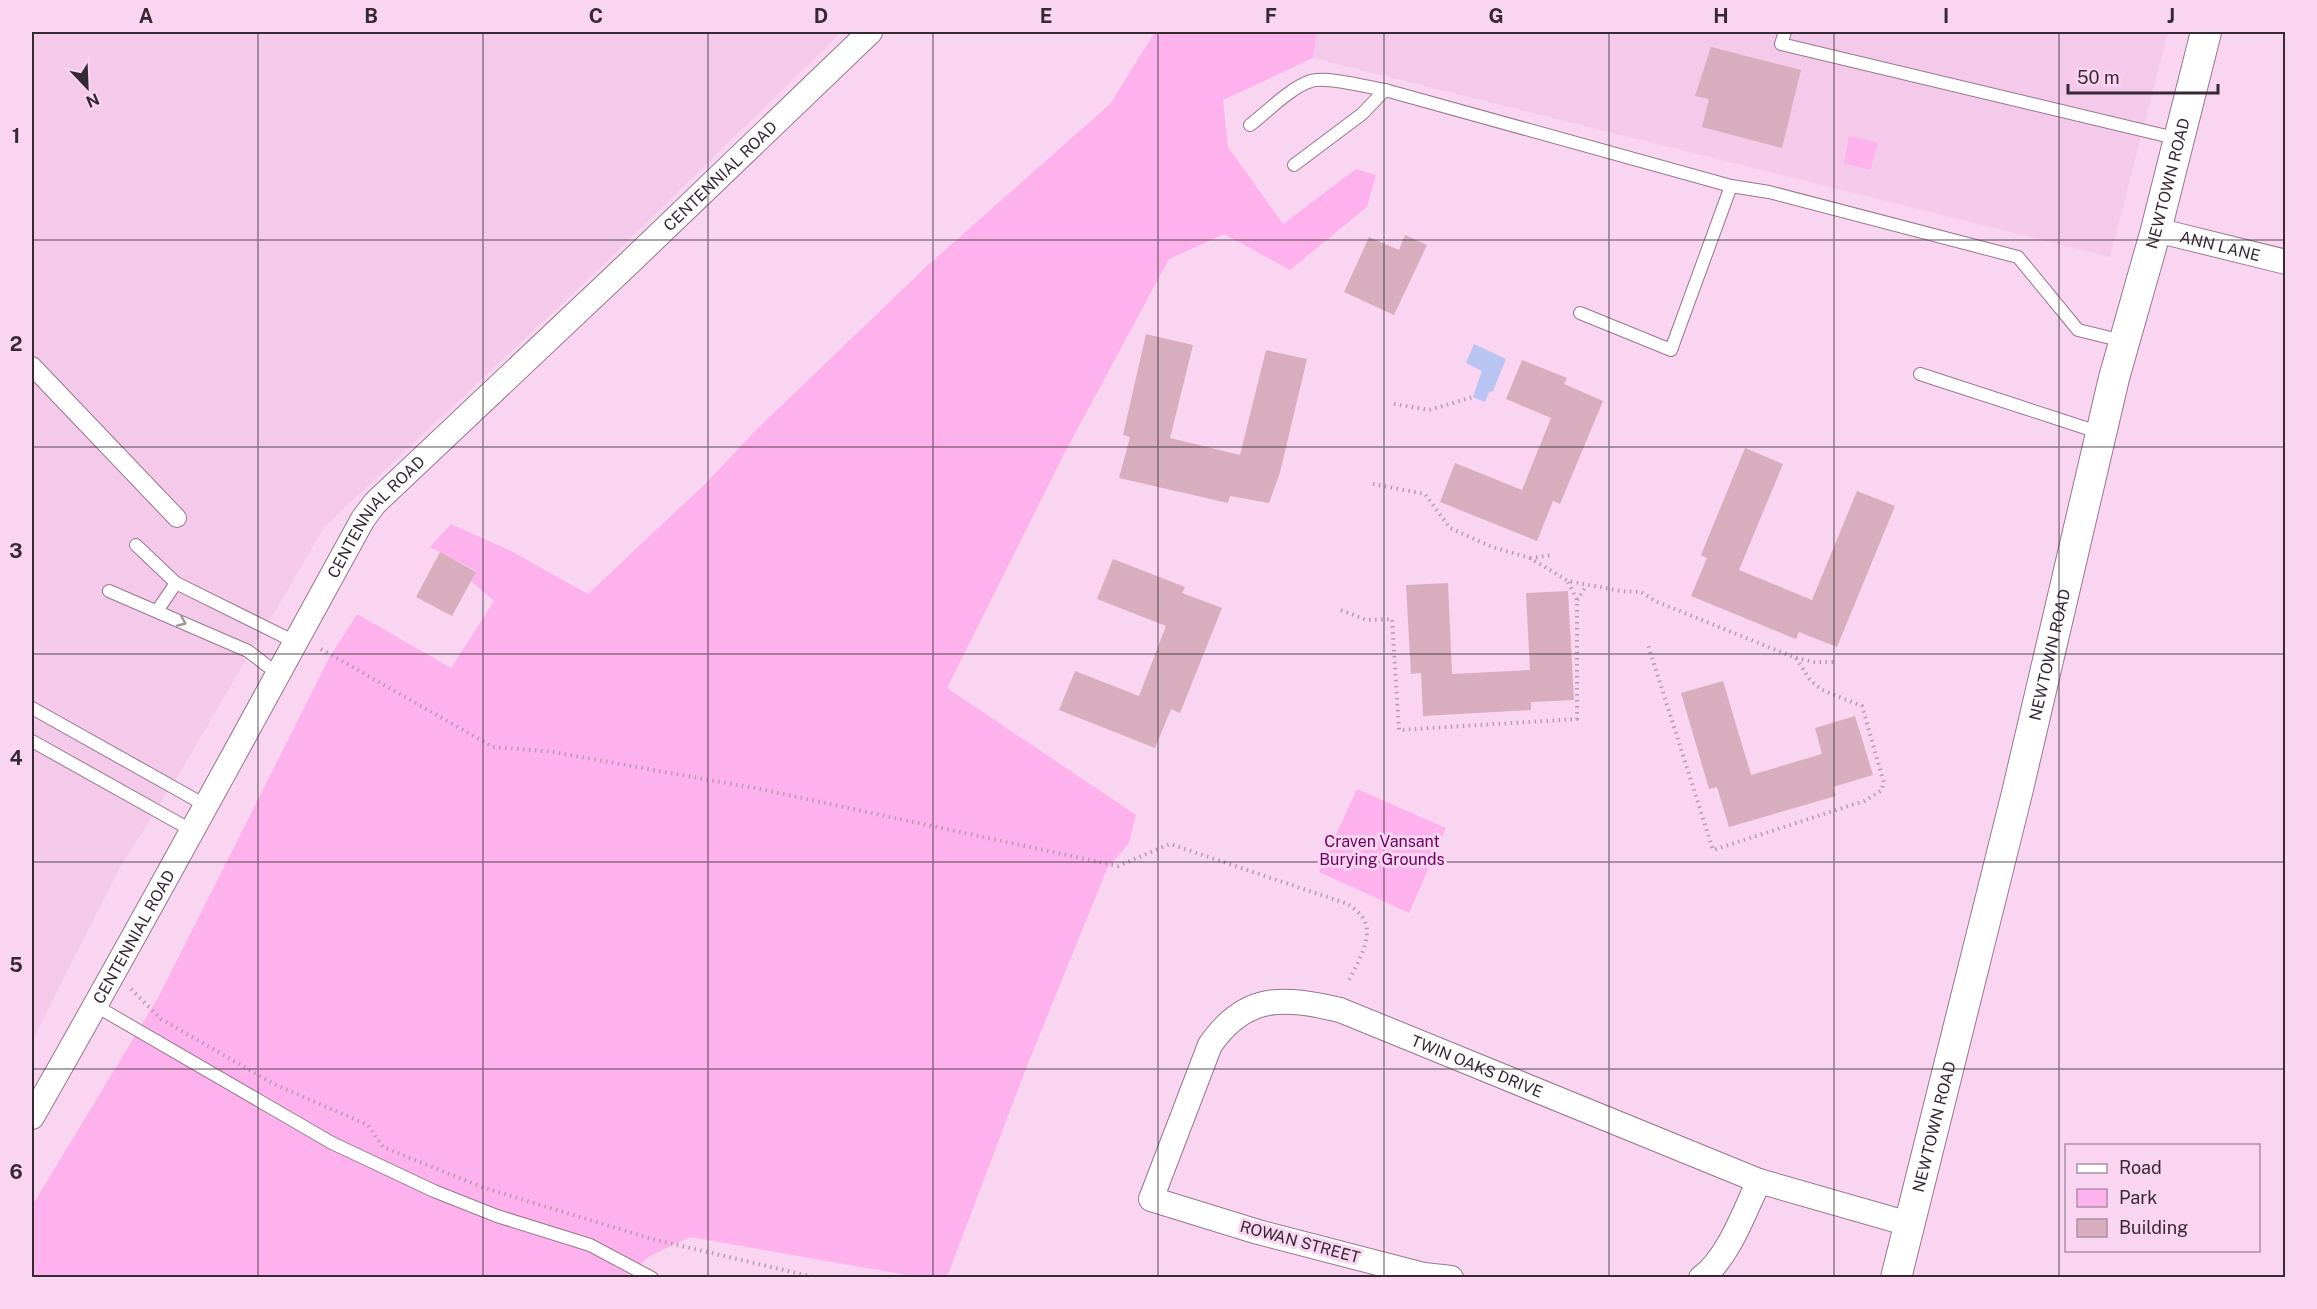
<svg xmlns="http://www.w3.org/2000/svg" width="2317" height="1309" viewBox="0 0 2317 1309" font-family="'Public Sans',sans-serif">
  <rect width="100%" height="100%" fill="#f9d5f1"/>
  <g fill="#f4c9ea">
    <path d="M 32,32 L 842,32 L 584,283 L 325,526 L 177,777 L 119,869 L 32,1041 Z"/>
    <path d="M 1317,32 L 2168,32 L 2110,257 L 1313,58 Z"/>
  </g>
  <g fill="#feb2ed">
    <path d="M 1155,32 L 1317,32 L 1313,58 L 1223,100 L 1228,147 L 1283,224 L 1356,169 L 1376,175 L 1367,207 L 1290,270 L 1224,234 L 1169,259 L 1063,456 L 947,688 L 1136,815 L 1129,843 L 1107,869 L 1027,1066 L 947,1277 L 918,1277 L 690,1237 L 650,1256 L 625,1277 L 32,1277 L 32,1206 L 159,996 L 329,658 L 357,614 L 451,668 L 494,601 L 471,581 L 476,571 L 430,547 L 451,524 L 511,551 L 588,594 L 706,483 L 758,428 L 928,265 L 1110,104 Z"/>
    <path d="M 1849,136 L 1878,143 L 1870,170 L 1844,163 Z"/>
    <path d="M 1357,789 L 1446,828 L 1409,913 L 1319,872 Z"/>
  </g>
  <path fill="#b9c4f3" d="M 1474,344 L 1506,359 L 1493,391 L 1489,392 L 1485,402 L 1473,397 L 1482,371 L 1466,363 Z"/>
  <g fill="#d8adbd">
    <path d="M 1711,47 L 1801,70 L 1782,148 L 1702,127 L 1709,99 L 1695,96 Z"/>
    <path d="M 1405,235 L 1427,245 L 1394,315 L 1344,292 L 1369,237 L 1399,250 Z"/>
    <path d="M 1146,334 L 1193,345 L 1170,438 L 1240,455 L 1266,350 L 1307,359 L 1280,472 L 1269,503 L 1230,496 L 1228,503 L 1119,478 L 1130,437 L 1123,435 Z"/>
    <path d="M 1522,360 L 1567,378 L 1564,384 L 1603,401 L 1560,504 L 1553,501 L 1537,541 L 1440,502 L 1455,463 L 1522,490 L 1551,418 L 1506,399 Z"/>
    <path d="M 1745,448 L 1783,464 L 1739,570 L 1812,600 L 1857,491 L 1895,506 L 1837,647 L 1799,632 L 1796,639 L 1691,596 L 1707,558 L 1701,555 Z"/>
    <path d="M 440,552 L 476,572 L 452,616 L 416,597 Z"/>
    <path d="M 1113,559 L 1185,587 L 1182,593 L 1222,608 L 1180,713 L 1171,709 L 1155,748 L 1059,710 L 1075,671 L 1139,696 L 1166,626 L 1097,599 Z"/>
    <path d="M 1448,583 L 1452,674 L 1530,670 L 1526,593 L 1568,591 L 1574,700 L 1531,702 L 1531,710 L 1423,716 L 1421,673 L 1411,674 L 1406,585 Z"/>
    <path d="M 1723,681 L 1751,775 L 1822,754 L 1815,728 L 1855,716 L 1873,775 L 1833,787 L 1836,796 L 1729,827 L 1717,787 L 1709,789 L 1681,693 Z"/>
  </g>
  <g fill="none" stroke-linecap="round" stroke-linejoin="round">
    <defs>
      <g id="service">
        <path d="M 1785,32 L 1781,44 L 2179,139"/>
        <path d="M 1250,125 C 1267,112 1291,87 1311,81 C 1325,76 1368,87 1385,90"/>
        <path d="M 1294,165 L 1362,114 L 1385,90 L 1731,186"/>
        <path d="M 1580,313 L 1671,350 L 1731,186 L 1769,192 L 2018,257 L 2078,330 L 2123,341"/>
        <path d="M 1920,374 L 2101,433"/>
        <path d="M 136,545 L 176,583 L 295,642"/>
        <path d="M 109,591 L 248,651 L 278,674"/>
        <path d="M 157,611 L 176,583"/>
        <path d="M 32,708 L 205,805"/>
        <path d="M 32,741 L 191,830"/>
        <path d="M 96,1006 L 332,1143 L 434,1191 L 497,1216 L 590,1245 L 652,1278"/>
      </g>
      <path id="pedestrian" d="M 32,366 L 177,518"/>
      <g id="minor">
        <path id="s1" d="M 2156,230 L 2286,262"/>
        <path id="s2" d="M 32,1117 C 145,920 253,719 363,519 L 375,503 L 626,266 L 870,32"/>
        <path id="s3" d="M 1451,1278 L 1424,1275 L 1258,1232 L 1151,1199 L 1210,1045 C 1246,993 1284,997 1340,1010 L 1759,1181 L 1909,1224"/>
        <path d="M 1701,1278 C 1728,1259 1745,1210 1759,1181"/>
      </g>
      <g id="tertiary">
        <path id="s4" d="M 1896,1278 L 2017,793 L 2114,378 L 2156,230 L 2206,32"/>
      </g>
    </defs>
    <use href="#service" stroke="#987790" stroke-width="14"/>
    <use href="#pedestrian" stroke="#987790" stroke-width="20"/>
    <use href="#minor" stroke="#987790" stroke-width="26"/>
    <use href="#tertiary" stroke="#987790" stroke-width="32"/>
    <g stroke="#b79bb1" stroke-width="4" stroke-dasharray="1.5 4.5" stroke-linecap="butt">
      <path d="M 1394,404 L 1429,410 L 1473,397"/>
      <path d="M 1373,484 L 1425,494 L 1450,528 L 1492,547 L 1530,558 L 1568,581 L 1621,591 L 1641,592 L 1655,601 L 1796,658 L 1810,680 L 1822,690 L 1862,706 L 1884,783 L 1881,791 L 1864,801 L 1713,850 L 1648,645"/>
      <path d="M 1530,558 L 1552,555"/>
      <path d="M 1577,600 L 1587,585"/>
      <path d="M 1341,610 L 1366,620 L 1392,619 L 1399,730 L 1577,719 L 1577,600 L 1568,582"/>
      <path d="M 321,649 L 493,747 L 553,752 L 760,789 L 1118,866 L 1170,844 L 1348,904 C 1355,909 1364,916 1366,925 C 1371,941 1356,966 1349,980"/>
      <path d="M 1796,658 L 1814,662 L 1834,662"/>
      <path d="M 131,989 L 161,1019 L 274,1084 L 368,1125 L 383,1147 L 482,1187 L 652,1239 L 818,1278"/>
    </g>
    <use href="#service" stroke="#fff" stroke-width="12"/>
    <use href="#pedestrian" stroke="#fff" stroke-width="18"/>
    <use href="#minor" stroke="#fff" stroke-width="24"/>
    <use href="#tertiary" stroke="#fff" stroke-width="30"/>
  </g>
  <defs><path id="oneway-chevron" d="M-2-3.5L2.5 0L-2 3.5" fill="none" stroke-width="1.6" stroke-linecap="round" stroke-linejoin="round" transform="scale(1.5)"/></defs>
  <use stroke="#9b949a" href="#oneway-chevron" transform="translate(182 622) rotate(23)"/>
  <path fill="none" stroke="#372934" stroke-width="1.5" stroke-opacity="0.55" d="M 258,32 L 258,1278M 483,32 L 483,1278M 708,32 L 708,1278M 933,32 L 933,1278M 1158,32 L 1158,1278M 1384,32 L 1384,1278M 1609,32 L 1609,1278M 1834,32 L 1834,1278M 2059,32 L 2059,1278M 32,240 L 2286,240M 32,447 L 2286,447M 32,654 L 2286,654M 32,862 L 2286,862M 32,1069 L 2286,1069"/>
  <g text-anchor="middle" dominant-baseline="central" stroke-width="6" stroke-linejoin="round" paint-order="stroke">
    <g font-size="16" fill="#372934" stroke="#f9d5f1">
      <text stroke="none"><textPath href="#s2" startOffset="1179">CENTENNIAL ROAD</textPath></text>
      <text stroke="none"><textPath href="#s4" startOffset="1128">NEWTOWN ROAD</textPath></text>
      <text stroke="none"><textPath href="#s1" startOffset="66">ANN LANE</textPath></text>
      <text stroke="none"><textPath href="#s2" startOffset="693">CENTENNIAL ROAD</textPath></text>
      <text stroke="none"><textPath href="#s4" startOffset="642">NEWTOWN ROAD</textPath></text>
      <text stroke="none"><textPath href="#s2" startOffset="207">CENTENNIAL ROAD</textPath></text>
      <text stroke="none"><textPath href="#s3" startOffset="770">TWIN OAKS DRIVE</textPath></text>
      <text stroke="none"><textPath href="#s4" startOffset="156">NEWTOWN ROAD</textPath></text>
      <text transform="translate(1300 1242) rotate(15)">ROWAN STREET</text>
    </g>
    <g font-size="16" fill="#6b035e" stroke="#f9d5f1">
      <text x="1382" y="841">Craven Vansant<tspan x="1382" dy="18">Burying Grounds</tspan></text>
    </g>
  </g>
  <rect width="2317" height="1309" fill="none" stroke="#f9d5f1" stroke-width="66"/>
  <rect x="2065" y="1144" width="195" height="108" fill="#f9d5f1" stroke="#ab90a5" stroke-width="1.5"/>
  <rect x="2077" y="1164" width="30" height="9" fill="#ffffff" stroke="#ab90a5" stroke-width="1.5"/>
  <text x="2119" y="1174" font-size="18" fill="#372934">Road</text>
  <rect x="2077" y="1189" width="30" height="18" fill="#feb2ed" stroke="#ab90a5" stroke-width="1.5"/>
  <text x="2119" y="1204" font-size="18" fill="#372934">Park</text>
  <rect x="2077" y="1219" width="30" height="18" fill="#d8adbd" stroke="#ab90a5" stroke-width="1.5"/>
  <text x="2119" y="1234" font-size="18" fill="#372934">Building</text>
  <g transform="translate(87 87) rotate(157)" stroke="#f9d5f1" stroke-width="4.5" paint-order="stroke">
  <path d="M0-4.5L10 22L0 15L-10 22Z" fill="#372934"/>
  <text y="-9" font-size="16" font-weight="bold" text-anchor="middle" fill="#372934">N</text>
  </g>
  <path d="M2068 84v9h150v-9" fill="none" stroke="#372934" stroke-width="3"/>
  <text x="2077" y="84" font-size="18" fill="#372934" stroke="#f9d5f1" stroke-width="4.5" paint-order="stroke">50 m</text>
  <rect x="33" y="33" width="2251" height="1243" fill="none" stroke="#372934" stroke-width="2"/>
  <g font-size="20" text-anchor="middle" font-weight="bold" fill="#372934">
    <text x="146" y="23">A</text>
    <text x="371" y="23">B</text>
    <text x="596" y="23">C</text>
    <text x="821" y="23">D</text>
    <text x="1046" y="23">E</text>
    <text x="1271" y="23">F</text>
    <text x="1496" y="23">G</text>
    <text x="1721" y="23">H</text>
    <text x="1946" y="23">I</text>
    <text x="2171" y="23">J</text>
    <text x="16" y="143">1</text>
    <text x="16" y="351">2</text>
    <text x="16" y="558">3</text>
    <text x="16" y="765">4</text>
    <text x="16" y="972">5</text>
    <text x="16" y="1179">6</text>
  </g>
</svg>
